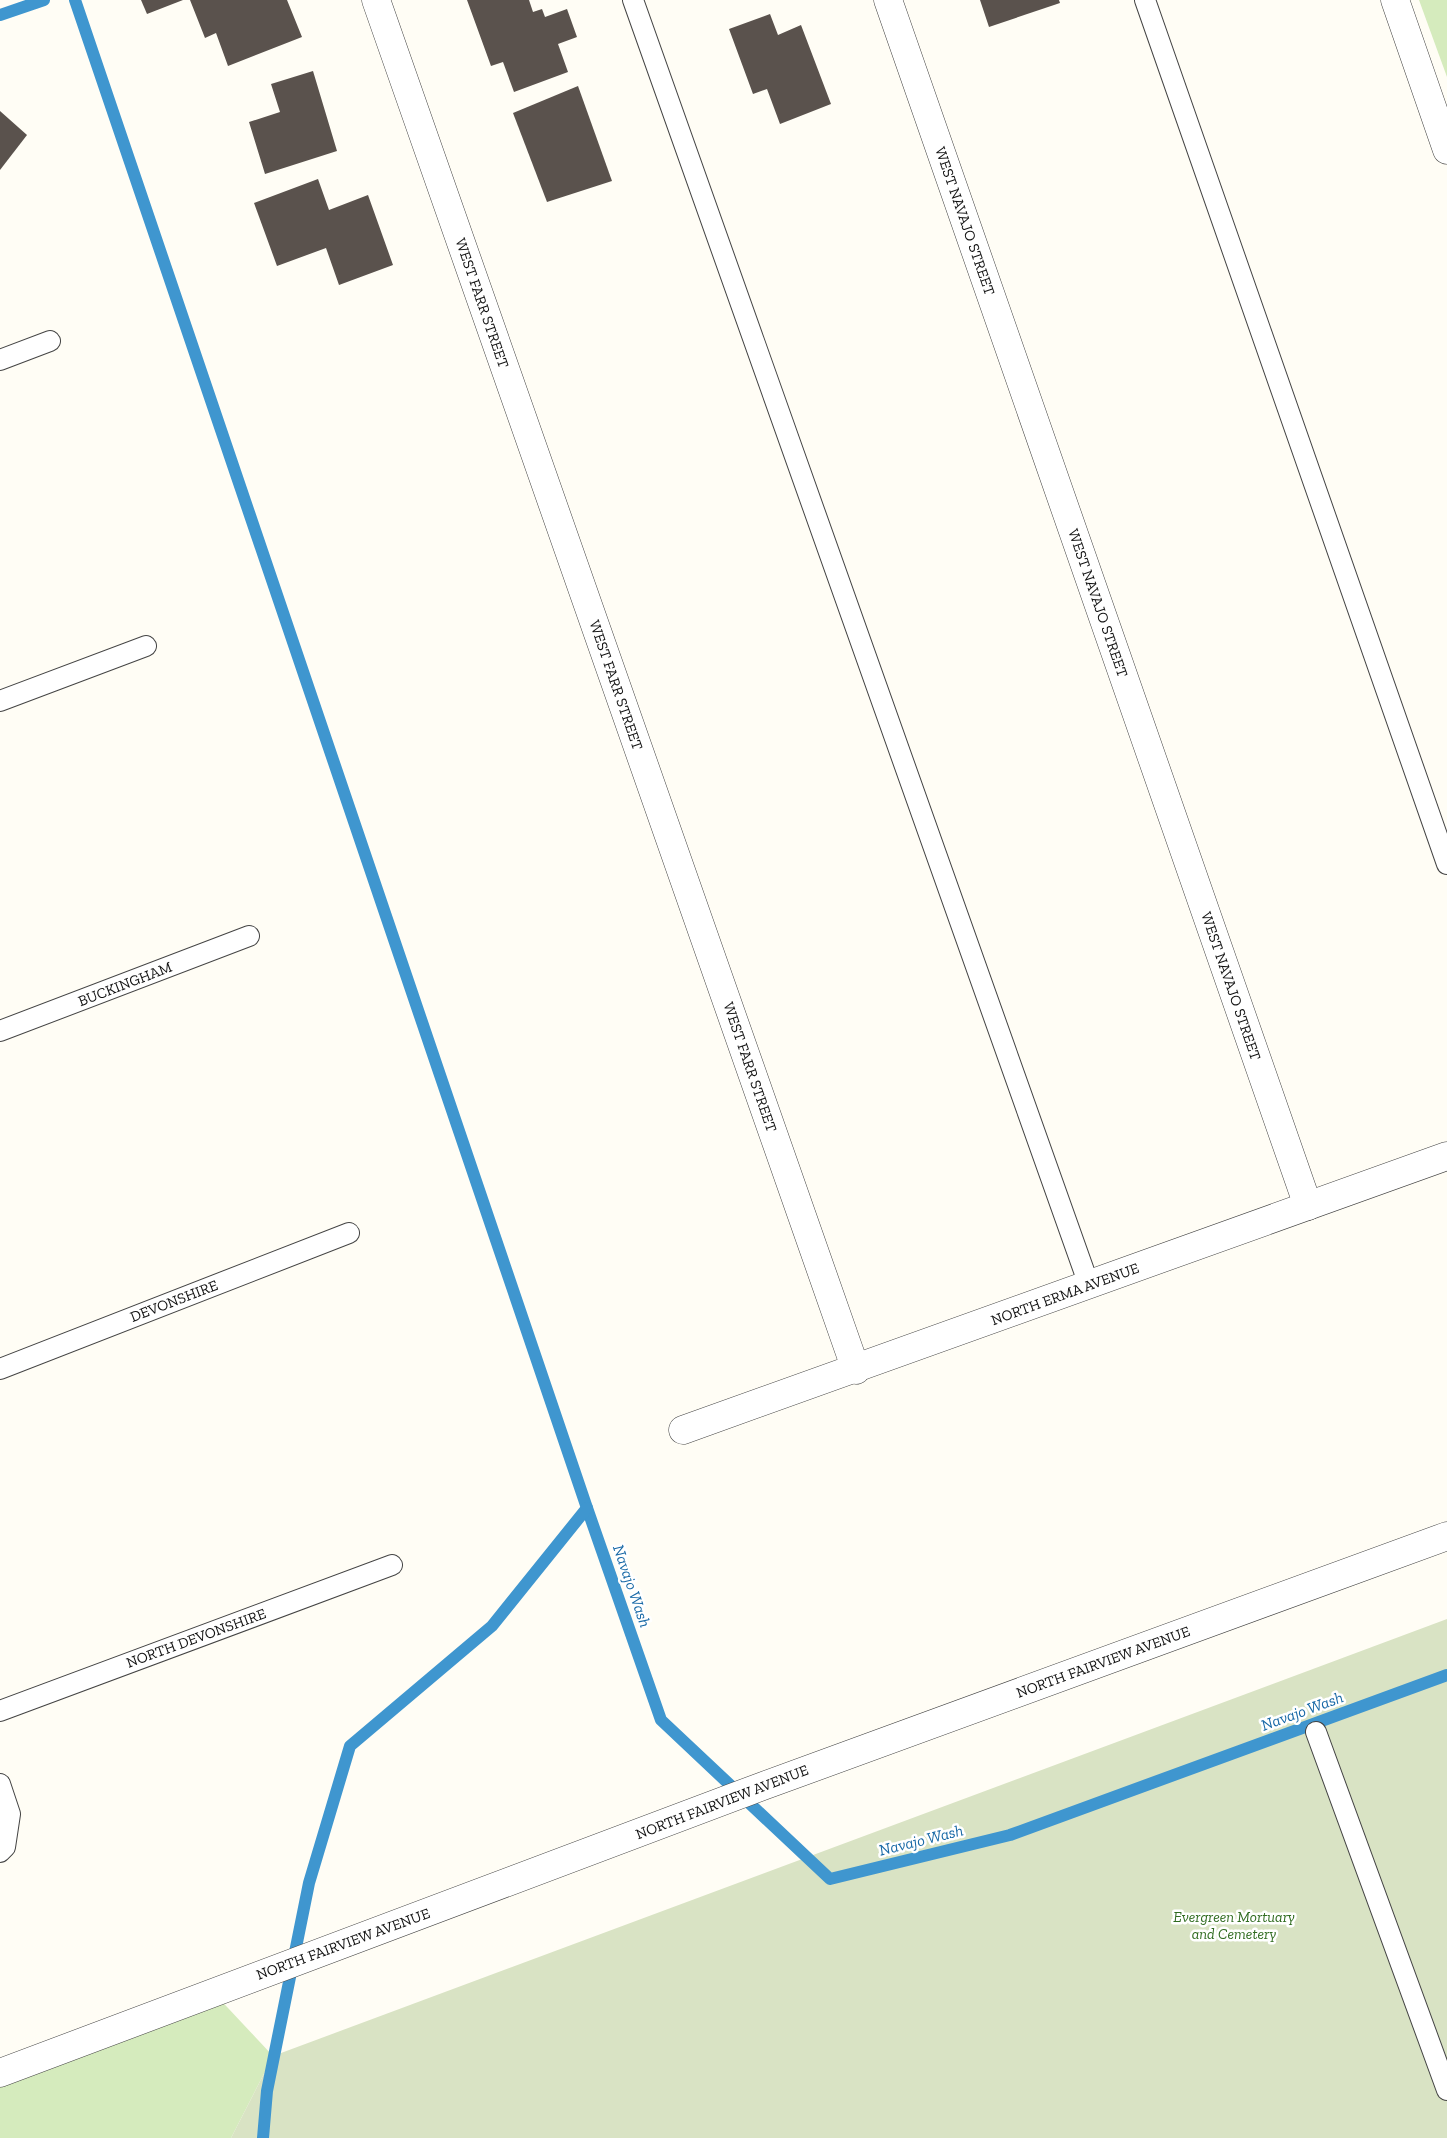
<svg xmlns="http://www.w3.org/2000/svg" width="1447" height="2138" viewBox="0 0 1447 2138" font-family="'Zilla Slab',serif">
  <rect width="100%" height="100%" fill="#fffdf5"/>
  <g fill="#d5ebbd">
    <path d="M 1419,0 L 1447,0 L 1447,77 Z"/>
    <path d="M 213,1992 L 273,2056 L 231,2138 L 0,2138 L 0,2072 Z"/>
  </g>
  <path fill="#d9e3c4" d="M 1447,1619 L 1447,2138 L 231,2138 L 273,2056 Z"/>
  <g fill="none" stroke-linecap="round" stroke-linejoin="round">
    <g stroke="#3f96cf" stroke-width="12">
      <path d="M 75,0 L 587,1508 L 661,1720 L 830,1879 L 1010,1835 L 1447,1675"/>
      <path d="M 0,15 L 44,0"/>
      <path d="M 263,2138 L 267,2091 L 309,1883 L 350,1746 L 492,1626 L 587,1508"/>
    </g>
  </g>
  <g fill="#5a524d">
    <path d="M 141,0 L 183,0 L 147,14 Z"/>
    <path d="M 190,0 L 287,0 L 302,37 L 228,66 L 216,33 L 205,38 Z"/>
    <path d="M 467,0 L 529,0 L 533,12 L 542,9 L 545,17 L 567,9 L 577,37 L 558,44 L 568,72 L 514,92 L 503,62 L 491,66 Z"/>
    <path d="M 980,0 L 1059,0 L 1060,3 L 989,27 Z"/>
    <path d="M 770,14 L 778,35 L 801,25 L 831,104 L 780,124 L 767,89 L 753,94 L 729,29 Z"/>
    <path d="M 313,71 L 337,151 L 265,174 L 249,122 L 280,112 L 271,84 Z"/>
    <path d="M 578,86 L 612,181 L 547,202 L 513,113 Z"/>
    <path d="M 0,111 L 27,135 L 0,170 Z"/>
    <path d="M 318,179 L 329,210 L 368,195 L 393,265 L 339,285 L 326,248 L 277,266 L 254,203 Z"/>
  </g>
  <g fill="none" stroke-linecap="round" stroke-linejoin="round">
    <defs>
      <g id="service">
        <path d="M 633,0 L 1089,1285"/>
        <path d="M 1145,0 L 1447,864"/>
        <path d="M 0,360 L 50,341"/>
        <path d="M 0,701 L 146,646"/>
        <path d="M 0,1031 L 249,936"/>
        <path d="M 0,1369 L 349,1233"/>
        <path d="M 0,1711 L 392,1565"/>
        <path d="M 1316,1732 L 1447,2090"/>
        <path d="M 0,1784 L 10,1814 L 5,1847 L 0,1852"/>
      </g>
      <g id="minor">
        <path d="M 376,0 L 856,1370"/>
        <path d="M 888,0 L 1308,1206"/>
        <path d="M 1395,0 L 1447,150"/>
        <path d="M 683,1430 L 1447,1156"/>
      </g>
      <path id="tertiary" d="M 0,2073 L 763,1786 L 1447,1536"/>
    </defs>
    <use href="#service" stroke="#444" stroke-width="22"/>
    <use href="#minor" stroke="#444" stroke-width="29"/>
    <use href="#tertiary" stroke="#444" stroke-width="29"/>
    <use href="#service" stroke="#fff" stroke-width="20"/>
    <use href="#minor" stroke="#fff" stroke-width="28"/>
    <use href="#tertiary" stroke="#fff" stroke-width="28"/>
  </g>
  <g text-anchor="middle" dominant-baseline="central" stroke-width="5" stroke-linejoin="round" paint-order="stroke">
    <g font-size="15" fill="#111" stroke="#fff">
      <text transform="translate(965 221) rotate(71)">WEST NAVAJO STREET</text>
      <text transform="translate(482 303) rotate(71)">WEST FARR STREET</text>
      <text transform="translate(1098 603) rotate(71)">WEST NAVAJO STREET</text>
      <text transform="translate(616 685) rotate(71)">WEST FARR STREET</text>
      <text transform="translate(125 984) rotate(-21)">BUCKINGHAM</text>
      <text transform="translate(1231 986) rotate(71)">WEST NAVAJO STREET</text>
      <text transform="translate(750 1067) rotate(71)">WEST FARR STREET</text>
      <text transform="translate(1065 1294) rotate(-20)">NORTH ERMA AVENUE</text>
      <text transform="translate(174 1301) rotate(-21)">DEVONSHIRE</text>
      <text transform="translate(196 1638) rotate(-20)">NORTH DEVONSHIRE</text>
      <text transform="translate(1103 1662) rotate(-20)">NORTH FAIRVIEW AVENUE</text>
      <text transform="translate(722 1802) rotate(-21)">NORTH FAIRVIEW AVENUE</text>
      <text transform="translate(343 1944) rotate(-20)">NORTH FAIRVIEW AVENUE</text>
    </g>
    <g font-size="15" font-style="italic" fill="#2f6b1f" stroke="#fff">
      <text x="1234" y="1917">Evergreen Mortuary<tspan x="1234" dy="17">and Cemetery</tspan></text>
    </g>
    <g font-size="16" font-style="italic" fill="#1768a6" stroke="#fff">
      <text transform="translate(632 1586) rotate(71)">Navajo Wash</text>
      <text transform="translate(1302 1711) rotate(-20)">Navajo Wash</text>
      <text transform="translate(921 1840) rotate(-14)">Navajo Wash</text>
    </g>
  </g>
</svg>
